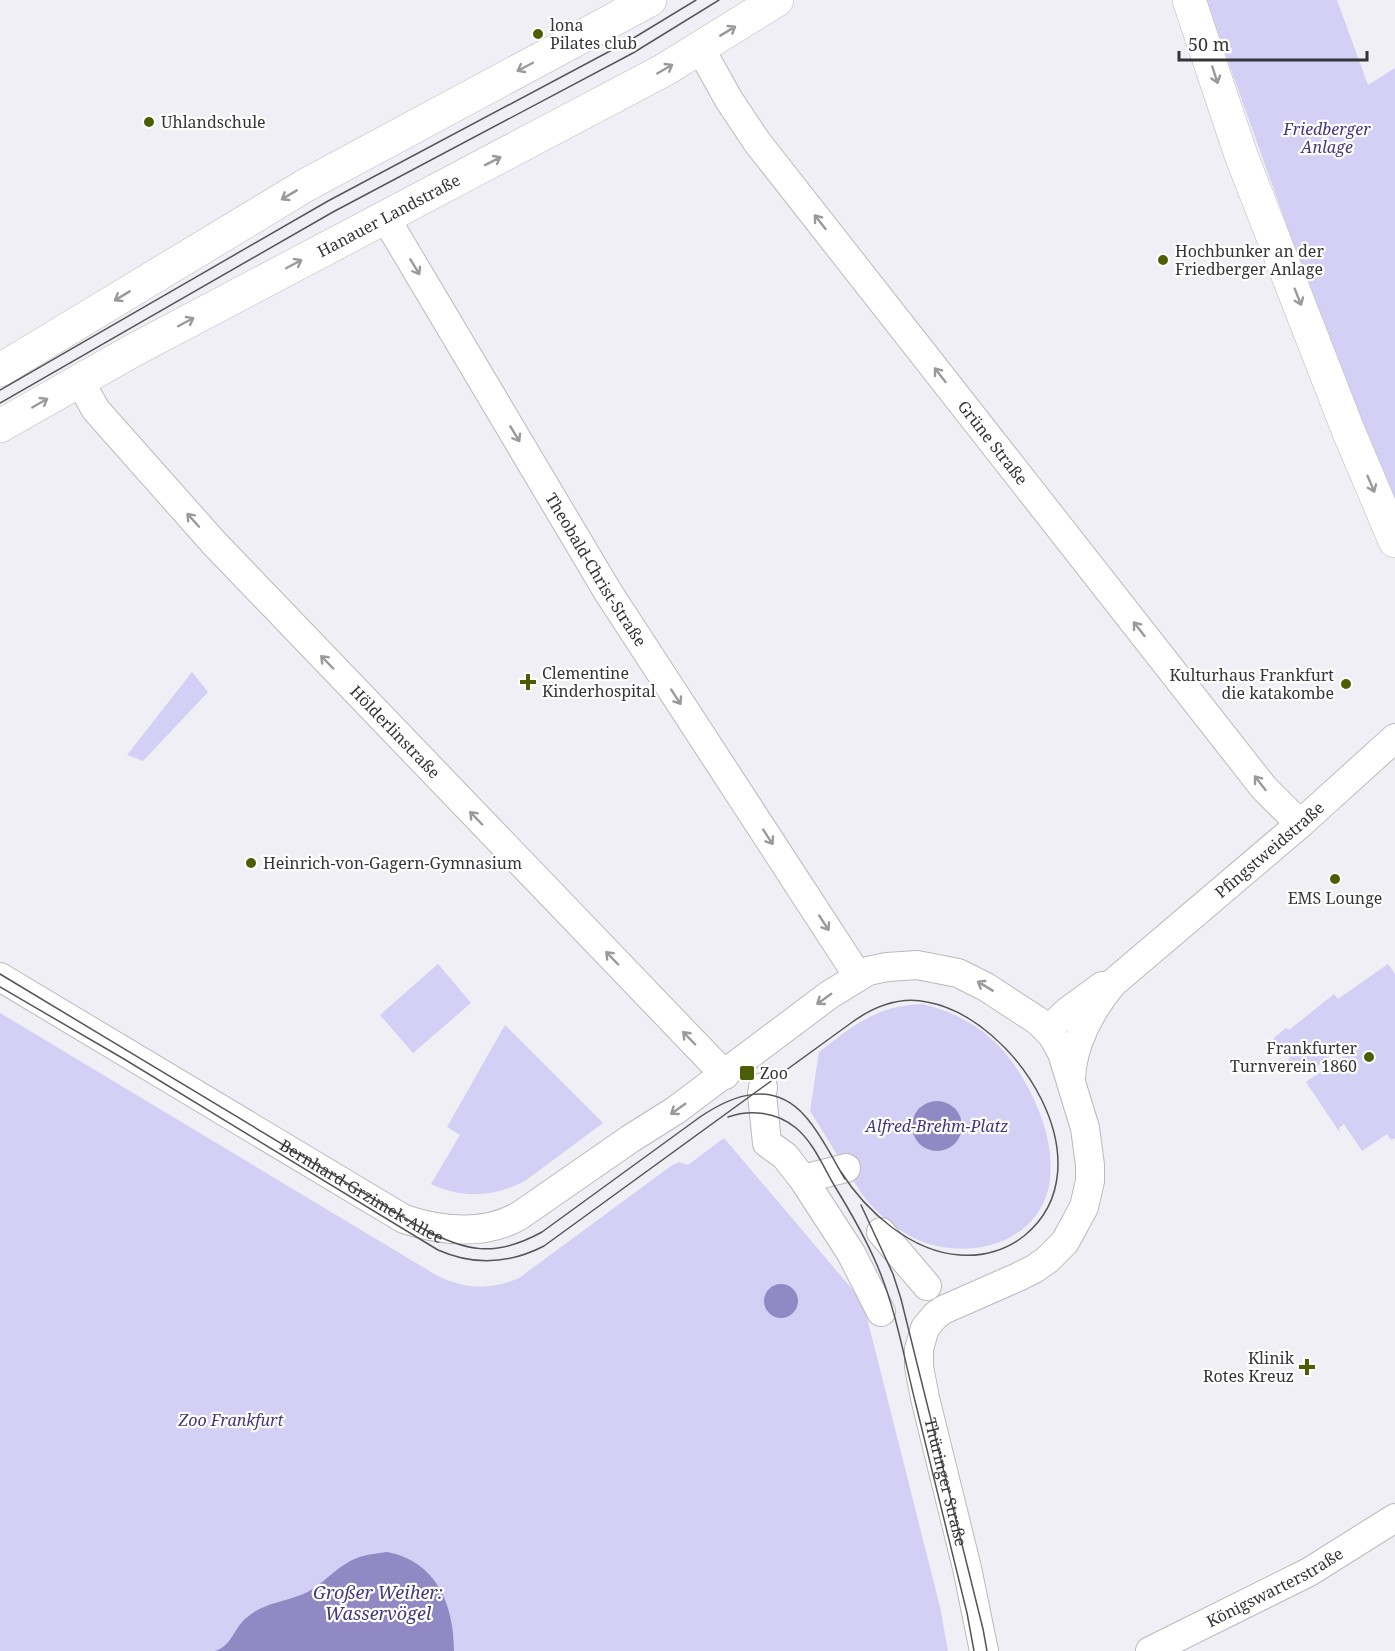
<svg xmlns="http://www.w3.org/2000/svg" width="1395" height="1651" viewBox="0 0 1395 1651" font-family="'Noto Serif',serif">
  <rect width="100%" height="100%" fill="#efeff5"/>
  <g fill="#d3cff5">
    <path d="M 1203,0 L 1337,0 L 1368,85 L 1395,68 L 1395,502 L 1320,319 L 1223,47 Z"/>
    <path d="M 192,672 L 208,692 L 143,761 L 127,755 Z"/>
    <path d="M 438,964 L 471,1003 L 413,1053 L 380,1015 Z"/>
    <path d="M 1388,964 L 1395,974 L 1395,1138 L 1391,1140 L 1387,1134 L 1362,1151 L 1344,1124 L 1339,1128 L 1340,1133 L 1306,1082 L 1344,1056 L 1339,1048 L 1311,1072 L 1304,1064 L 1297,1070 L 1288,1060 L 1290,1058 L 1273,1039 L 1286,1028 L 1289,1030 L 1334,994 L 1338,999 Z"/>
    <path d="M 922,1004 C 983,1018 1018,1057 1040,1114 C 1049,1137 1054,1165 1048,1190 C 1034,1246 963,1261 916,1239 C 899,1231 882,1217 869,1203 C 862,1196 857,1185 851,1177 C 837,1155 824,1133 810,1111 L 819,1052 C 854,1025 876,1006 922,1004 Z"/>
    <path d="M 0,1013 L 436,1275 C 463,1289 490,1291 519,1278 L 671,1166 L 679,1162 L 688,1165 L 724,1138 L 863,1302 L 940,1607 L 948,1651 L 0,1651 Z"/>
    <path d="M 505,1025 L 603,1123 L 525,1181 C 493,1197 463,1199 431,1184 L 460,1135 L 447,1127 Z"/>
  </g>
  <g fill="#9189c3">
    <circle cx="937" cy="1126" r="25"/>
    <circle cx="781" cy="1301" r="17"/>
    <path d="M 387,1552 C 436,1561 454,1604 454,1651 L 215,1651 C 231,1647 234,1628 246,1618 C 262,1604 282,1602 301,1595 C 318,1589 331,1572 347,1563 C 359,1555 373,1554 387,1552 Z"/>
  </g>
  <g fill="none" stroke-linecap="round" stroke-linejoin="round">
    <defs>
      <g id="minor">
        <path id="s1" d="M 700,48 L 729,100 L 757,142 L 1264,788 L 1300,824"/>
        <path id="s2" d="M 385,217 L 608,592 L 858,976"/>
        <path id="s3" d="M 79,380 L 96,410 L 214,543 L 725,1075"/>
        <path id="s4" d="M 0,977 L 404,1219 C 440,1231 484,1236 519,1216 L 630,1139 L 676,1110 L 829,995 L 868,971 L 887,967 L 917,965 L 958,973 L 986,987 L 1038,1021 L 1052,1035 L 1062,1053 L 1085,1128 L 1090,1165 L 1090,1181 L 1084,1207 L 1065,1242 L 1047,1260 L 1034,1269 L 1018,1277 L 943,1310 L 935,1316 L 925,1328 L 919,1349 L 919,1367 L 925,1398 L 967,1568 L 984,1651"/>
        <path d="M 1048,1030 L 1068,1011 L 1102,986"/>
        <path id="s5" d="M 1071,1079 C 1072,1045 1091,1009 1113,983 L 1300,824 L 1395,738"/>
        <path d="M 763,1087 L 762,1094 L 767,1143 L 785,1156 L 803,1179 L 851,1253 L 881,1312"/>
        <path d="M 803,1179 L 846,1168"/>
        <path d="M 881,1232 L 927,1286"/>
        <path id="s6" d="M 1150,1651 L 1309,1572 L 1395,1518"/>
      </g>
      <g id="major">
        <path d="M 1189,0 L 1241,155 L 1348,430 L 1395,541"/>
        <path d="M 0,370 L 306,185 L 650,0"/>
        <path id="s7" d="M 0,426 L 132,351 L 664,70 L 777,0"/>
      </g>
    </defs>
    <use href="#minor" stroke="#bab9bf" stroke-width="30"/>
    <use href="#major" stroke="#bab9bf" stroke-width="34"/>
    <use href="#minor" stroke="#fff" stroke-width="28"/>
    <use href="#major" stroke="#fff" stroke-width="33"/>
    <g stroke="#565659" stroke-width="1.5">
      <path d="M 0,390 L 328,201 L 627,42 L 696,0"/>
      <path d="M 0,403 L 333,212 L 633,53 L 719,0"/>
      <path id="s8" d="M 0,974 L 420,1227 C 465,1252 495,1258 542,1232 L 700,1117 C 734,1094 773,1080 805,1116 C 822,1135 832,1158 845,1179"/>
      <path d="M 0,987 L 124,1059 L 438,1250 C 474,1266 509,1264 544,1246 L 851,1023 C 873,1007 899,996 927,1002 C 1016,1018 1110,1166 1024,1236 C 1006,1250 983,1257 960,1255 C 911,1252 866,1211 841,1172"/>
      <path d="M 728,1117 C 750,1109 777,1112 796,1128 C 813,1142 823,1166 834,1185 C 850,1211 865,1237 877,1265 C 896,1309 904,1358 916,1405 C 933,1474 950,1543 967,1613 L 974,1651"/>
      <path d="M 861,1205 L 893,1274 L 901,1299 L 983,1629 L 987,1651"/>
    </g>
  </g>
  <defs><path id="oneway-shaft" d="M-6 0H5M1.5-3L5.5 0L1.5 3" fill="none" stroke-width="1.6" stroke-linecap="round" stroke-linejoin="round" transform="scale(1.5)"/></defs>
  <g stroke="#9a9a9b">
    <use href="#oneway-shaft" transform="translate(728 31) rotate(-31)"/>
    <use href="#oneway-shaft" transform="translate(525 67) rotate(152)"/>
    <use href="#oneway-shaft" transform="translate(665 69) rotate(-30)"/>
    <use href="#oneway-shaft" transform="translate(1215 75) rotate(72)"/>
    <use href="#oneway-shaft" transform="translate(493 161) rotate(-27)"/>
    <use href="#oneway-shaft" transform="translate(289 195) rotate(149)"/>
    <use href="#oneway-shaft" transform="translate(820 222) rotate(-128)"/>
    <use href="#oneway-shaft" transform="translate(294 264) rotate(-28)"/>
    <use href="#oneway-shaft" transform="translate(415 267) rotate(59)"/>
    <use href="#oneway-shaft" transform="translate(122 296) rotate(149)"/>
    <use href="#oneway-shaft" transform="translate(1298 297) rotate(68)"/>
    <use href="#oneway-shaft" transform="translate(186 322) rotate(-28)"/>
    <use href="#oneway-shaft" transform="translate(940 375) rotate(-128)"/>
    <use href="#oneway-shaft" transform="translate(40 403) rotate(-30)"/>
    <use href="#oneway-shaft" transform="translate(515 434) rotate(59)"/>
    <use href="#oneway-shaft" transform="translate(1371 484) rotate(67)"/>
    <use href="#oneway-shaft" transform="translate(193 520) rotate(-132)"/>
    <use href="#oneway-shaft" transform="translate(1139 629) rotate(-128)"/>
    <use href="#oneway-shaft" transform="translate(327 662) rotate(-134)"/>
    <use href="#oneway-shaft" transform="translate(676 697) rotate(57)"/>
    <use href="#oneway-shaft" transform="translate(1260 783) rotate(-128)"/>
    <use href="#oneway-shaft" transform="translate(476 818) rotate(-134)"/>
    <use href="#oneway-shaft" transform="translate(768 837) rotate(57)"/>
    <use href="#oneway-shaft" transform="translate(824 923) rotate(57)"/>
    <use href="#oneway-shaft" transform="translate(612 958) rotate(-134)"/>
    <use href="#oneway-shaft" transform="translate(985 986) rotate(-149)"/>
    <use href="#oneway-shaft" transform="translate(824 999) rotate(144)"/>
    <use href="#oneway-shaft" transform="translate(689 1038) rotate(-134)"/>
    <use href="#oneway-shaft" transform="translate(678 1109) rotate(145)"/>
  </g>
  <g fill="#4c5e03" stroke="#fff" stroke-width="2">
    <circle cx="538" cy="34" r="6"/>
    <circle cx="149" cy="122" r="6"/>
    <circle cx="1163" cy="260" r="6"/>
    <path d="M525 673h6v6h6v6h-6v6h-6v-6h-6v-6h6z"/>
    <circle cx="1346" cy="684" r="6"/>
    <circle cx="251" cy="863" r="6"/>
    <circle cx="1335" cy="879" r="6"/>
    <circle cx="1369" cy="1057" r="6"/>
    <rect x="739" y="1065" width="16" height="16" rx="3"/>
    <path d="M1304 1358h6v6h6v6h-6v6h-6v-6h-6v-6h6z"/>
  </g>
  <g text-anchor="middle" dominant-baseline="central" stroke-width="4.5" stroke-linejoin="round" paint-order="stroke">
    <g font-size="16" fill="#353537" stroke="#fff" text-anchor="start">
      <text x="550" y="25">lona<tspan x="550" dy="18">Pilates club</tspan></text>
      <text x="161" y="122">Uhlandschule</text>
      <text x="1175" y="251">Hochbunker an der<tspan x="1175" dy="18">Friedberger Anlage</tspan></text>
      <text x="542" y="673">Clementine<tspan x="542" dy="18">Kinderhospital</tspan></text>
      <text x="1334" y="675" text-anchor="end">Kulturhaus Frankfurt<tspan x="1334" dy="18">die katakombe</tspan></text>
      <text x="263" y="863">Heinrich-von-Gagern-Gymnasium</text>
      <text x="1335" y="898" text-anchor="middle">EMS Lounge</text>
      <text x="1357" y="1048" text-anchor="end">Frankfurter<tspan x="1357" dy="18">Turnverein 1860</tspan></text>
      <text x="760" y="1073">Zoo</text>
      <text x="1294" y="1358" text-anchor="end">Klinik<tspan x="1294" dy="18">Rotes Kreuz</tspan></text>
    </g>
    <g font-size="16" font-style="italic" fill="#45357d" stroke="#fff">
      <text x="1327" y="129">Friedberger<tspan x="1327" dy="18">Anlage</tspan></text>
      <text x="937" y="1126">Alfred-Brehm-Platz</text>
      <text x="231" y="1420">Zoo Frankfurt</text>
    </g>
    <g font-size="16" fill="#353537" stroke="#fff">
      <text stroke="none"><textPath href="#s7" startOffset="442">Hanauer Landstraße</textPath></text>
      <text stroke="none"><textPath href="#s1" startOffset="492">Grüne Straße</textPath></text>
      <text stroke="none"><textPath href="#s2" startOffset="411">Theobald-Christ-Straße</textPath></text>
      <text stroke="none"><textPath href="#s3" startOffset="474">Hölderlinstraße</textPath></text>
      <text stroke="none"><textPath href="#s5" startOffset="312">Pfingstweidstraße</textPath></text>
      <text stroke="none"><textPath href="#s8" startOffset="422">Bernhard-Grzimek-Allee</textPath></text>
      <text stroke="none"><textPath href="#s4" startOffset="1764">Thüringer Straße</textPath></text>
      <text stroke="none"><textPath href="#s6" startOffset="140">Königswarterstraße</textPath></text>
    </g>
    <g font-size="18" font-style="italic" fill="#47377f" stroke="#fff">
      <text x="378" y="1592">Großer Weiher:<tspan x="378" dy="21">Wasservögel</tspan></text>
    </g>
  </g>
  <path d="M1179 51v9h188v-9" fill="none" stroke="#353537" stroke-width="3"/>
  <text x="1188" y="51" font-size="18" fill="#353537" stroke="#ffffff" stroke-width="4.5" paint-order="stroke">50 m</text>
</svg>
